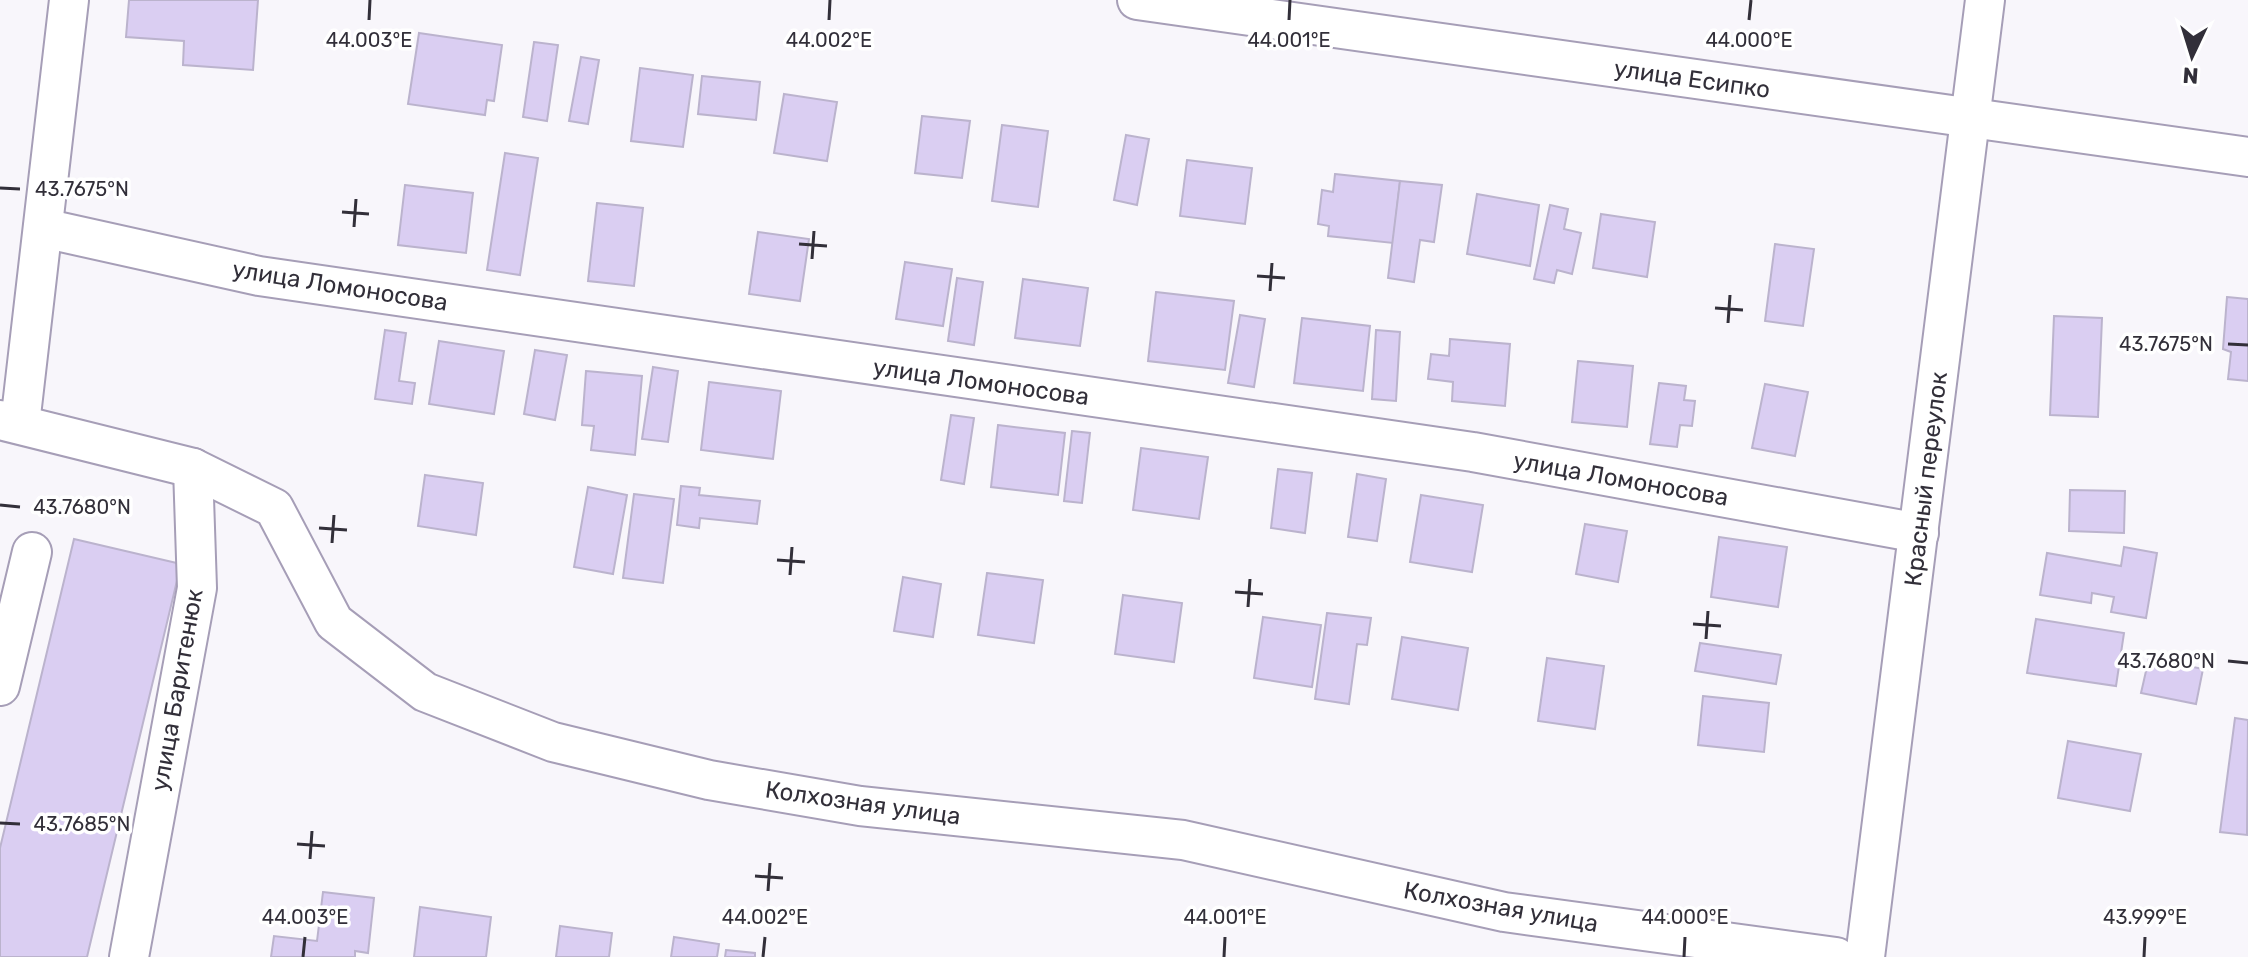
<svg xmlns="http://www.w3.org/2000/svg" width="2248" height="957" viewBox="0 0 2248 957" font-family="Rubik,sans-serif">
  <rect width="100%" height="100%" fill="#f8f6fb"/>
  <g fill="#dacef2" stroke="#bbb3cd" stroke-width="2">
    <path d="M 129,0 L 258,0 L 253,70 L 183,65 L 184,41 L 126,37 Z"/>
    <path d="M 419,33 L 502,45 L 494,101 L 487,100 L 485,115 L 408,104 Z"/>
    <path d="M 534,42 L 558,45 L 547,121 L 523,117 Z"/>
    <path d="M 581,57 L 599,60 L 588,124 L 569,121 Z"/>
    <path d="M 640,68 L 693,75 L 683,147 L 631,141 Z"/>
    <path d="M 702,76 L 760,82 L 756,120 L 698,114 Z"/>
    <path d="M 784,94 L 837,102 L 827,161 L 774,153 Z"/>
    <path d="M 922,116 L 970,121 L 962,178 L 915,173 Z"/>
    <path d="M 1002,125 L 1048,131 L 1038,207 L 992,201 Z"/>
    <path d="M 1126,135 L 1149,139 L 1137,205 L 1114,200 Z"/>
    <path d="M 505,153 L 538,158 L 520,275 L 487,270 Z"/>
    <path d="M 1187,160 L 1252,168 L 1245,224 L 1180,216 Z"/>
    <path d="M 1335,174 L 1400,181 L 1393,243 L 1328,236 L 1329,226 L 1318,224 L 1322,190 L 1333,192 Z"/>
    <path d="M 1400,181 L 1442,185 L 1434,242 L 1420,240 L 1414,282 L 1388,278 Z"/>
    <path d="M 405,185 L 473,193 L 466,253 L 398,245 Z"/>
    <path d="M 1477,194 L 1539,205 L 1530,266 L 1467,254 Z"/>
    <path d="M 597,203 L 643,208 L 634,286 L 588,281 Z"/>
    <path d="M 1550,205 L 1568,209 L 1564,229 L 1581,233 L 1572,274 L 1557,270 L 1554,283 L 1534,279 Z"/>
    <path d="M 1601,214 L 1655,222 L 1647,277 L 1593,268 Z"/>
    <path d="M 758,232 L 809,239 L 800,301 L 749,294 Z"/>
    <path d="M 1775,244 L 1814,249 L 1803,326 L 1765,321 Z"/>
    <path d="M 905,262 L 952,269 L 943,326 L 896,319 Z"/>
    <path d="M 957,278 L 983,282 L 974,345 L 948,341 Z"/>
    <path d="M 1023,279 L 1088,288 L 1080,346 L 1015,338 Z"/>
    <path d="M 1156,292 L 1234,301 L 1225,370 L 1148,361 Z"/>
    <path d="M 2227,297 L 2248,299 L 2248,381 L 2228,379 L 2231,352 L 2223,349 Z"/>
    <path d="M 1240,315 L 1265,319 L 1254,387 L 1228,383 Z"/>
    <path d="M 2054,316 L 2102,318 L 2098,417 L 2050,415 Z"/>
    <path d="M 1302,318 L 1370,326 L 1363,391 L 1294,383 Z"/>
    <path d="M 385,330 L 406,333 L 399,381 L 415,383 L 412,404 L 375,399 Z"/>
    <path d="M 1376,330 L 1400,332 L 1396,401 L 1372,399 Z"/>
    <path d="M 1450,339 L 1510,344 L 1505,406 L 1452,401 L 1453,382 L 1428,379 L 1431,354 L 1449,356 Z"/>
    <path d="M 439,341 L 504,351 L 494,414 L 429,404 Z"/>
    <path d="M 535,350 L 567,355 L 555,420 L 524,414 Z"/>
    <path d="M 1578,361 L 1633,366 L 1627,427 L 1572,422 Z"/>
    <path d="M 653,367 L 678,371 L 668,442 L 642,439 Z"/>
    <path d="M 586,371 L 642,376 L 635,455 L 591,450 L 594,426 L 582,425 Z"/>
    <path d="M 709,382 L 781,391 L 773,459 L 701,450 Z"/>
    <path d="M 1659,383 L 1686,386 L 1684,400 L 1695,401 L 1692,426 L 1680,425 L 1677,447 L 1650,444 Z"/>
    <path d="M 1765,384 L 1808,392 L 1795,456 L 1752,448 Z"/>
    <path d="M 951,415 L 974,418 L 964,484 L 941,480 Z"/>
    <path d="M 998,425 L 1065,433 L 1058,495 L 991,487 Z"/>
    <path d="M 1072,431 L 1090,433 L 1082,503 L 1064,501 Z"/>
    <path d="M 1141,448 L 1208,457 L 1199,519 L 1133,510 Z"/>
    <path d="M 1278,469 L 1312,473 L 1305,533 L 1271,528 Z"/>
    <path d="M 1357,474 L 1386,479 L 1377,541 L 1348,537 Z"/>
    <path d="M 425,475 L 483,483 L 476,535 L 418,526 Z"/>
    <path d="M 681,486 L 700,488 L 699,495 L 760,501 L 757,524 L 700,518 L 699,528 L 677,525 Z"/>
    <path d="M 588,487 L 627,495 L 613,574 L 574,567 Z"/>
    <path d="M 2070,490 L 2125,491 L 2124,533 L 2069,531 Z"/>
    <path d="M 634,494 L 674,499 L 663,583 L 623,578 Z"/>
    <path d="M 1421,495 L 1483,505 L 1472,572 L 1410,562 Z"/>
    <path d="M 1585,524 L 1627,531 L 1618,582 L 1576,574 Z"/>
    <path d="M 1719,537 L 1787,547 L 1778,607 L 1711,597 Z"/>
    <path d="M 74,539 L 181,564 L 87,957 L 0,957 L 0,848 Z"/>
    <path d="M 2124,547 L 2157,553 L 2146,618 L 2111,612 L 2114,597 L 2092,593 L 2091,603 L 2040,595 L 2047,553 L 2121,566 Z"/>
    <path d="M 987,573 L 1043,580 L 1034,643 L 978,635 Z"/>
    <path d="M 903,577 L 941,584 L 933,637 L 894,631 Z"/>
    <path d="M 1123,595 L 1182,603 L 1174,662 L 1115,654 Z"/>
    <path d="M 1327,613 L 1371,618 L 1367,645 L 1357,644 L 1349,704 L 1315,699 Z"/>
    <path d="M 1263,617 L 1321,625 L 1312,687 L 1254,678 Z"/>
    <path d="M 2036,619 L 2124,633 L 2116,686 L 2027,673 Z"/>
    <path d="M 1402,637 L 1468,648 L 1458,710 L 1392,699 Z"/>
    <path d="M 1700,643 L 1781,655 L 1776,684 L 1695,671 Z"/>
    <path d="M 1547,658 L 1604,666 L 1595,729 L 1538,721 Z"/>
    <path d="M 2149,658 L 2203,669 L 2196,704 L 2141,693 Z"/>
    <path d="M 1703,696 L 1769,703 L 1764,752 L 1698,745 Z"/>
    <path d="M 2235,718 L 2248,720 L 2247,835 L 2220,832 Z"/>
    <path d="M 2068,741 L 2141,754 L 2130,811 L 2058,798 Z"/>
    <path d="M 323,892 L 374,898 L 368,953 L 355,951 L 355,957 L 271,957 L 274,936 L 317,941 Z"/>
    <path d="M 420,907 L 491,917 L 486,957 L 414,957 Z"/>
    <path d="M 560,926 L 612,933 L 609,957 L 556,957 Z"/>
    <path d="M 674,937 L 719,944 L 717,957 L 671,957 Z"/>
    <path d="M 726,950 L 755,953 L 755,957 L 725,957 Z"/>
  </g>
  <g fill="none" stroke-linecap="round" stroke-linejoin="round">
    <defs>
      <g id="minor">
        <path d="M 1137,0 L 2248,157"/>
        <path d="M 43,228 L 259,276 L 1473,452 L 1919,533"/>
        <path d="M 0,420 L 193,468 L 274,508 L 334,622 L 425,692 L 553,742 L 709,780 L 860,806 L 1183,840 L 1504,912 L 1836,957"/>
        <path d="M 20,424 L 69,0"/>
        <path d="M 0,686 L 32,552"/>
        <path d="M 129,957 L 197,588 L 193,468"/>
        <path d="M 1865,957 L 1985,0"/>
      </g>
    </defs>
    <use href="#minor" stroke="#a69eb7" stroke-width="42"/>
    <use href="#minor" stroke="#fff" stroke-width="38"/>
  </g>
  <path fill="none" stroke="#322f39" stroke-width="3" d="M 369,20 L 370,0M 829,20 L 830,0M 1289,20 L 1290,0M 1749,20 L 1751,0M 0,188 L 20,189M 342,212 L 369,214M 354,227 L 356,199M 799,244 L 827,246M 812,259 L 814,231M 1257,276 L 1285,278M 1270,291 L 1272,263M 1715,308 L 1743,310M 1728,323 L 1730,295M 2228,344 L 2248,345M 0,505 L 20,507M 319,528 L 347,530M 332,543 L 334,515M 777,560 L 805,562M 790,575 L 792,547M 1235,592 L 1263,594M 1248,607 L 1250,579M 1693,624 L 1721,626M 1706,639 L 1708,611M 2228,661 L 2248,663M 0,823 L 20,824M 297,844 L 325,846M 310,859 L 312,831M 755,876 L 783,878M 768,891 L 770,863M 303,957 L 305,937M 763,957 L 765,937M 1224,957 L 1225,937M 1684,957 L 1685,937M 2144,957 L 2145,937"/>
  <g text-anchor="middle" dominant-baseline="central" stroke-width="7" stroke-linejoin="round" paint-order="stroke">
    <g font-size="24" fill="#322f39" stroke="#fff">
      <text transform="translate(1692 79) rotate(8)">улица Есипко</text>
      <text transform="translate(340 286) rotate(9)">улица Ломоносова</text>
      <text transform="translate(981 382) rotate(8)">улица Ломоносова</text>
      <text transform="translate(1621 479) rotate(10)">улица Ломоносова</text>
      <text transform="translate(1926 479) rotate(-83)">Красный переулок</text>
      <text transform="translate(177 690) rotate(-80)">улица Баритенюк</text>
      <text transform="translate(863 803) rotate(8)">Колхозная улица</text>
      <text transform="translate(1501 907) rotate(10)">Колхозная улица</text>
    </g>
  </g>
  <g font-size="20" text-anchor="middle" fill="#322f39" stroke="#fff" stroke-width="7" stroke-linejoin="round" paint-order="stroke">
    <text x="369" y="47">44.003°E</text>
    <text x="829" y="47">44.002°E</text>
    <text x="1289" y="47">44.001°E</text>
    <text x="1749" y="47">44.000°E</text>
    <text x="82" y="196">43.7675°N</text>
    <text x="2166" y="351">43.7675°N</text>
    <text x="82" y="514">43.7680°N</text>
    <text x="2166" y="668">43.7680°N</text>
    <text x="82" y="831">43.7685°N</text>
    <text x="305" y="924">44.003°E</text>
    <text x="765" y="924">44.002°E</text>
    <text x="1225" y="924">44.001°E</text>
    <text x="1685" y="924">44.000°E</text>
    <text x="2145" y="924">43.999°E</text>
  </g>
  <g transform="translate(2192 56) rotate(184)" stroke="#ffffff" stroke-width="6" paint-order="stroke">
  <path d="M0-6L14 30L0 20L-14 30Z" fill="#322f39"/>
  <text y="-12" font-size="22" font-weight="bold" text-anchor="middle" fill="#322f39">N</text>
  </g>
</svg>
